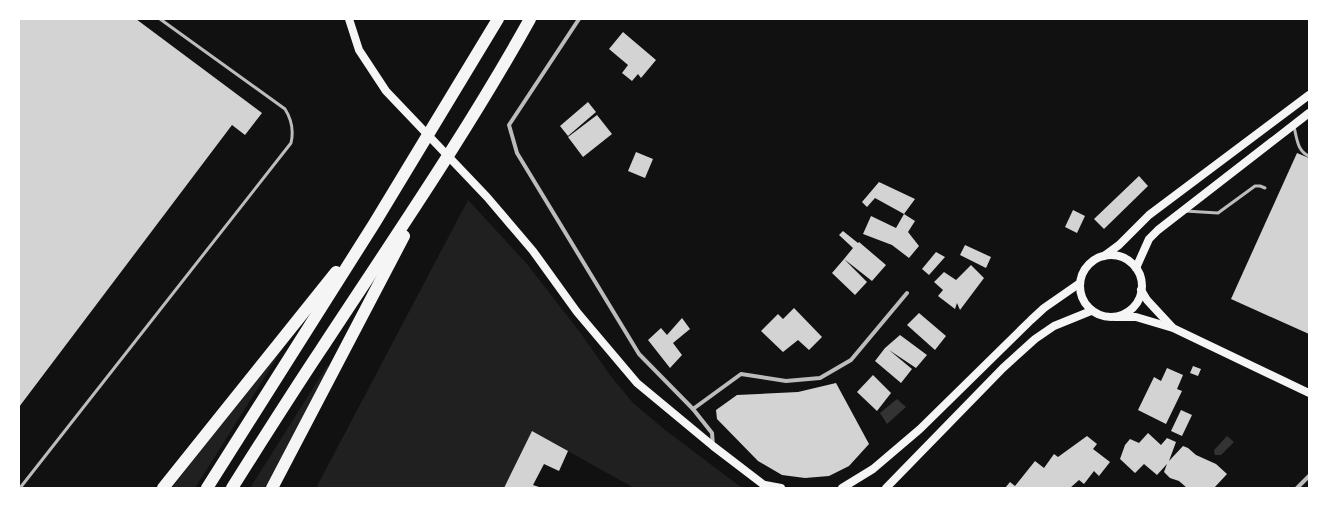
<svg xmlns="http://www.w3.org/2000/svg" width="1328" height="507" viewBox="0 0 1328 507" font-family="'Fira Sans',sans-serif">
  <rect width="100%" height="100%" fill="#111"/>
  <g fill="#202020">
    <path d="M 468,200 L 527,264 L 582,335 L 610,375 L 633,403 L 664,429 L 742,488 L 634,488 L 532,431 L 504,488 L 316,488 Z"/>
    <path d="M 290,337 L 195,488 L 172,488 L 220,424 Z"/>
    <path d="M 327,366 L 329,367 L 265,488 L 250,488 Z"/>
  </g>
  <g fill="#333">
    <path d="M 897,399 L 906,407 L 887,424 L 880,413 Z"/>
    <path d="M 1227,436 L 1234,442 L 1221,455 L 1215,455 L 1214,452 L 1215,449 Z"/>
  </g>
  <g fill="#d3d3d3">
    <path d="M 19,19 L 136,19 L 262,113 L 245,135 L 232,125 L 19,407 Z"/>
    <path d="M 623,32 L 656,60 L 641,78 L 638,74 L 632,81 L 622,73 L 628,65 L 609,49 Z"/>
    <path d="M 588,102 L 596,112 L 568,136 L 560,126 Z"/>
    <path d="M 597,115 L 612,134 L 583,157 L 568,137 Z"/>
    <path d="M 636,152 L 653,159 L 645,178 L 628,171 Z"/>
    <path d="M 1297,153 L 1309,158 L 1309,334 L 1231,299 Z"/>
    <path d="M 1139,176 L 1148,186 L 1104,229 L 1094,219 Z"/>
    <path d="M 879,182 L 915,199 L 904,214 L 875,198 L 867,207 L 862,202 Z"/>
    <path d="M 1073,210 L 1085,216 L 1077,233 L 1065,227 Z"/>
    <path d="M 904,214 L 915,221 L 908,232 L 919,246 L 909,258 L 892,245 L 863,234 L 871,216 L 896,228 Z"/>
    <path d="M 843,231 L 858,243 L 859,242 L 886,265 L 872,281 L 844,259 L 867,282 L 855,295 L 832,273 L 844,259 L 853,248 L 839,235 Z"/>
    <path d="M 965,245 L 991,257 L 986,268 L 960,255 Z"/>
    <path d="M 936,252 L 945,257 L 929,275 L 922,269 Z"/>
    <path d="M 971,265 L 984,278 L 960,310 L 957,303 L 955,309 L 938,296 L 943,290 L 934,282 L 944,272 L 956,280 Z"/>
    <path d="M 794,308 L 822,337 L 809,350 L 798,340 L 783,352 L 761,331 L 778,314 L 783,319 Z"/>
    <path d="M 919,313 L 946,336 L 935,350 L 907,325 Z"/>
    <path d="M 682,318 L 690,329 L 673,343 L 682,355 L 670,368 L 648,340 L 661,328 L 667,335 Z"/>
    <path d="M 900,335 L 927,355 L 916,368 L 889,350 L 912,369 L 901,383 L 875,361 L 885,348 Z"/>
    <path d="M 1193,366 L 1201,369 L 1198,376 L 1190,373 Z"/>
    <path d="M 1167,368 L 1183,375 L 1177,389 L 1182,391 L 1166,424 L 1138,410 L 1154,377 L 1161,381 Z"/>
    <path d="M 873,375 L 891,393 L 877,411 L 857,392 Z"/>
    <path d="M 836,383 L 869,444 L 849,466 L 829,476 L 805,478 L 782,475 L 758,461 L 717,419 L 716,410 L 737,395 L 798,392 Z"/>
    <path d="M 1181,410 L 1192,415 L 1182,436 L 1171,431 Z"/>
    <path d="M 532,431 L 568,451 L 559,471 L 544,464 L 533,485 L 542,488 L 504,488 Z"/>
    <path d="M 1148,433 L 1161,445 L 1167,438 L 1176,442 L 1169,461 L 1183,446 L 1188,448 L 1196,455 L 1216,464 L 1227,474 L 1214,488 L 1187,488 L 1179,481 L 1170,478 L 1164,472 L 1167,464 L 1157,475 L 1144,464 L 1135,473 L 1120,459 L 1125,445 L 1130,439 L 1139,443 Z"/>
    <path d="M 1087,436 L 1097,444 L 1093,449 L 1110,462 L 1099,476 L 1094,471 L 1084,484 L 1079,480 L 1070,488 L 1005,488 L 1010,482 L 1015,486 L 1035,461 L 1044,468 L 1054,454 L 1058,457 Z"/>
  </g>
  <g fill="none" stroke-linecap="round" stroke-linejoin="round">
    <g stroke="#bcbcbc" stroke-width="3">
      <path d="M 1294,127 C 1297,138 1297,151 1309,156"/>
      <path d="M 1185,211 L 1218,213 L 1255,186 L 1260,186 L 1265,188"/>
      <path d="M 20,488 L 291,143 C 294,130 292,120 285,109 L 160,19"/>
    </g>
    <g stroke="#bcbcbc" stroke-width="4">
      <path d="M 579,19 L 509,125 L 517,153 L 639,354 L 693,409 L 712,433 L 713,446"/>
      <path d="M 693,409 L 741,374 L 786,381 L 820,378 L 851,360 L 907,293"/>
      <path d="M 1297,488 L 1309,476"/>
    </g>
    <g stroke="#f5f5f5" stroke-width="8">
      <path d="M 349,19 L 359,50 L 386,91 L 487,197 L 533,251 L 577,312 L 637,383 L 713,446 L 768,488"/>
      <circle cx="1111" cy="286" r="31"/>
      <path d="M 1104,256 L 1119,245 L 1149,215 L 1309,95"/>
      <path d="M 1136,268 L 1149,239 L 1158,230 L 1309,113"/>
      <path d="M 1141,290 L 1147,300 L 1172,327"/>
      <path d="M 1115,317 L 1136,317 L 1173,328 L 1309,393"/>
      <path d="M 765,485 L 781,488"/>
      <path d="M 842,488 L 873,469 L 920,429 L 1031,320 L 1044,308 L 1080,283"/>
      <path d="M 886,488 L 1003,368 L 1035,339 L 1054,326 L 1091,311"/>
    </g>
    <g stroke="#f5f5f5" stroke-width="12">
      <path d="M 163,488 L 336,272"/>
      <path d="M 207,488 L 374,224 L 498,19"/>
      <path d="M 232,488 C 261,442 290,396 320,351 C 392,241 466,134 530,19"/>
      <path d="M 272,488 L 404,236"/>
    </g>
  </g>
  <rect width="1328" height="507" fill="none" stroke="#ffffff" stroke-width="40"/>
</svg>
